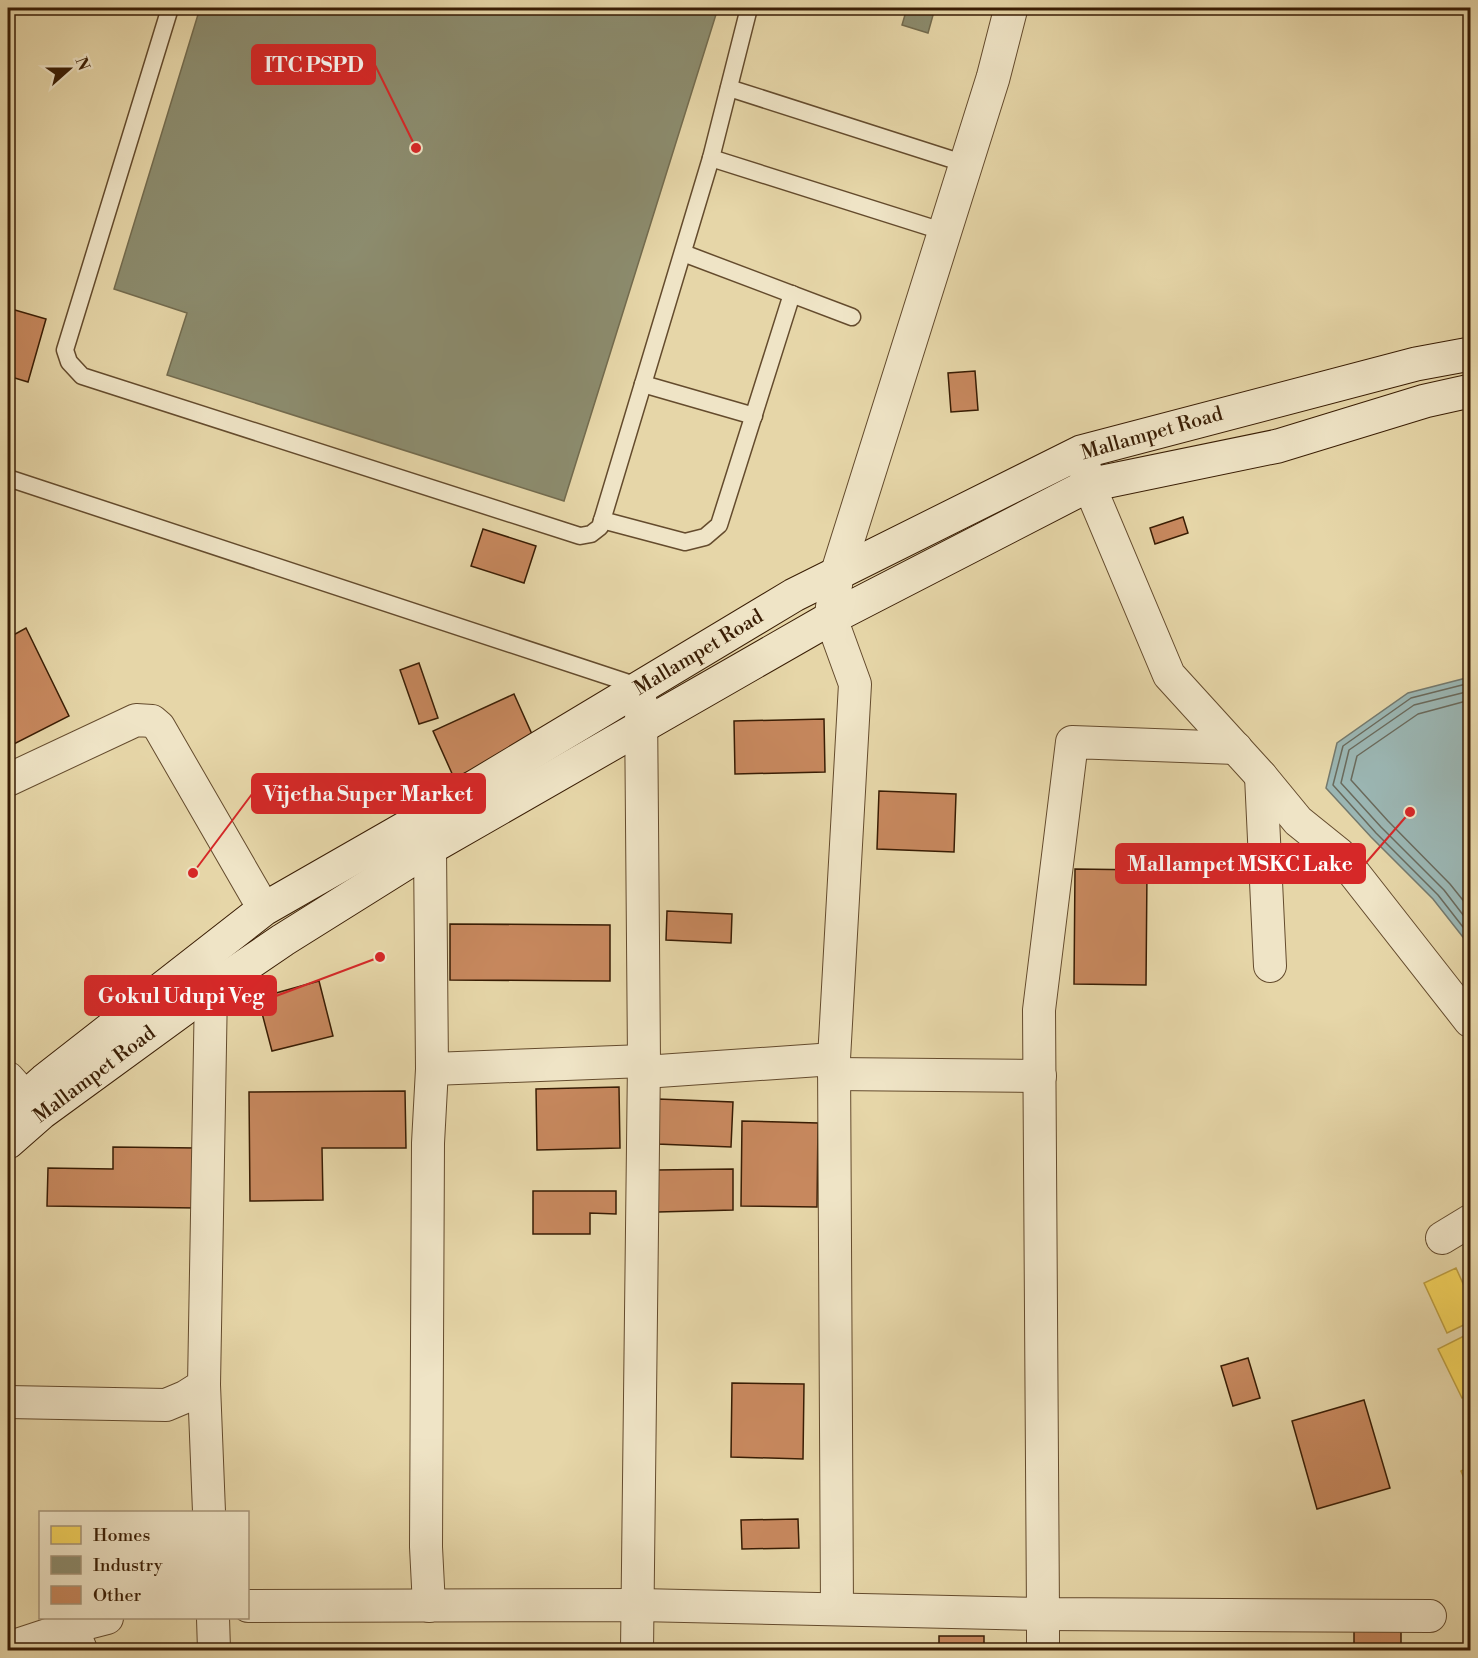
<svg xmlns="http://www.w3.org/2000/svg" width="1478" height="1658" viewBox="0 0 1478 1658" font-family="'Libre Bodoni',serif">
  <rect width="100%" height="100%" fill="#e6d6a8"/>
  <filter id="stains"><feTurbulence type="fractalNoise" baseFrequency=".00333" numOctaves="4"/><feColorMatrix values="0 0 0 0 .2 0 0 0 0 .09 0 0 0 0 .02 0 0 0 .5 -.17"/></filter>
  <radialGradient id="worn" r=".72"><stop offset=".6" stop-color="#630" stop-opacity="0"/><stop offset="1" stop-color="#630" stop-opacity=".3"/></radialGradient>
  <path fill="#9bb6b3" stroke="#74796d" stroke-width="1.5" d="M 1470,677 L 1470,946 L 1433,899 L 1371,837 L 1326,788 L 1337,743 L 1408,693 Z"/>
  <g fill="#f6d55c" stroke="#bd9e42" stroke-width="1.5">
    <path d="M 1456,1268 L 1470,1299 L 1470,1322 L 1447,1333 L 1424,1283 Z"/>
    <path d="M 1470,1333 L 1470,1394 L 1462,1398 L 1438,1349 Z"/>
    <path d="M 1470,1466 L 1470,1492 L 1461,1471 Z"/>
  </g>
  <g fill="#8c8c6e" stroke="#736b4e" stroke-width="1.5">
    <path d="M 200,8 L 718,8 L 564,501 L 167,375 L 187,313 L 114,289 Z"/>
    <path d="M 907,8 L 935,8 L 928,33 L 902,25 Z"/>
  </g>
  <g fill="none" stroke-linecap="round" stroke-linejoin="round">
    <g stroke="#6a6a5c" stroke-width="1.5">
      <path d="M 1470,683 L 1411,698 L 1343,746 L 1333,785 L 1376,833 L 1438,895 L 1470,936"/>
      <path d="M 1470,691 L 1414,705 L 1349,750 L 1341,783 L 1381,827 L 1444,890 L 1470,924"/>
      <path d="M 1470,700 L 1418,714 L 1357,756 L 1351,780 L 1388,821 L 1450,884 L 1470,909"/>
    </g>
  </g>
  <g fill="#c7885e" stroke="#391d04" stroke-width="1.5">
    <path d="M 8,308 L 46,319 L 28,382 L 8,376 Z"/>
    <path d="M 975,371 L 978,410 L 951,412 L 948,373 Z"/>
    <path d="M 1183,517 L 1188,533 L 1155,544 L 1150,528 Z"/>
    <path d="M 483,529 L 536,546 L 524,583 L 471,566 Z"/>
    <path d="M 26,628 L 69,716 L 12,745 L 8,735 L 8,638 Z"/>
    <path d="M 419,663 L 438,718 L 419,724 L 400,670 Z"/>
    <path d="M 514,694 L 535,741 L 454,778 L 433,731 Z"/>
    <path d="M 824,719 L 825,772 L 735,774 L 734,721 Z"/>
    <path d="M 879,791 L 956,794 L 954,852 L 877,849 Z"/>
    <path d="M 1075,869 L 1147,870 L 1146,985 L 1074,984 Z"/>
    <path d="M 667,911 L 732,914 L 731,943 L 666,940 Z"/>
    <path d="M 450,924 L 610,925 L 610,981 L 450,980 Z"/>
    <path d="M 319,981 L 333,1036 L 272,1051 L 258,998 Z"/>
    <path d="M 619,1087 L 620,1148 L 537,1150 L 536,1089 Z"/>
    <path d="M 405,1091 L 406,1148 L 322,1148 L 323,1200 L 250,1201 L 249,1092 Z"/>
    <path d="M 658,1099 L 733,1102 L 731,1147 L 657,1144 Z"/>
    <path d="M 742,1121 L 818,1123 L 817,1207 L 741,1206 Z"/>
    <path d="M 113,1147 L 197,1148 L 197,1208 L 47,1206 L 48,1168 L 113,1169 Z"/>
    <path d="M 733,1169 L 733,1210 L 658,1212 L 657,1170 Z"/>
    <path d="M 533,1191 L 616,1191 L 616,1214 L 590,1213 L 590,1234 L 533,1234 Z"/>
    <path d="M 1248,1358 L 1260,1398 L 1233,1406 L 1221,1366 Z"/>
    <path d="M 732,1383 L 804,1384 L 803,1459 L 731,1457 Z"/>
    <path d="M 1364,1400 L 1390,1488 L 1317,1509 L 1292,1421 Z"/>
    <path d="M 798,1519 L 799,1548 L 742,1549 L 741,1520 Z"/>
    <path d="M 1354,1629 L 1401,1631 L 1401,1650 L 1354,1650 Z"/>
    <rect x="939" y="1636" width="45" height="14"/>
  </g>
  <g fill="none" stroke-linecap="round" stroke-linejoin="round">
    <defs>
      <g id="service">
        <path d="M 170,8 L 65,350 L 69,362 L 82,376 L 580,536 L 591,534 L 600,527 L 711,158 L 749,8"/>
        <path d="M 729,88 L 966,164"/>
        <path d="M 711,158 L 945,232"/>
        <path d="M 683,253 L 852,317"/>
        <path d="M 643,384 L 754,416"/>
        <path d="M 8,478 L 641,687"/>
        <path d="M 602,520 L 685,542 L 705,537 L 719,525 L 792,294"/>
      </g>
      <g id="minor">
        <path d="M 1083,460 L 1089,485 L 1169,675 L 1261,776 L 1298,821 L 1339,854 L 1470,1021"/>
        <path d="M 831,618 L 855,684 L 834,1059 L 837,1609"/>
        <path d="M 1236,748 L 1072,742 L 1039,1010 L 1043,1614 L 1430,1616"/>
        <path d="M 1261,776 L 1270,966"/>
        <path d="M 8,780 L 136,720 L 152,721 L 159,727 L 264,909"/>
        <path d="M 419,828 L 430,848 L 432,1069 L 428,1143 L 426,1547 L 429,1606"/>
        <path d="M 432,1069 L 644,1061"/>
        <path d="M 644,1072 L 834,1059"/>
        <path d="M 834,1074 L 1040,1076"/>
        <path d="M 8,1078 L 25,1097"/>
        <path d="M 1442,1238 L 1470,1221"/>
        <path d="M 204,1385 L 209,1512"/>
        <path d="M 8,1402 L 166,1405 L 185,1397 L 204,1385 L 211,989 L 198,970"/>
        <path d="M 248,1606 L 639,1605 L 1043,1614 L 1043,1650"/>
        <path d="M 213,1618 L 214,1650"/>
        <path d="M 72,1627 L 107,1618"/>
        <path d="M 8,1648 L 72,1627 L 81,1650"/>
        <path d="M 637,1650 L 644,1061 L 641,703"/>
      </g>
      <path id="tertiary" d="M 831,618 L 837,574 L 993,78 L 1011,8"/>
      <g id="secondary">
        <path d="M 8,1113 L 45,1080 L 264,909 L 416,822 L 794,595 L 1081,452 L 1416,364 L 1470,354"/>
        <path d="M 8,1142 L 41,1113 L 211,989 L 283,940 L 430,848 L 831,618 L 1089,485 L 1278,446 L 1425,401 L 1470,391"/>
      </g>
    </defs>
    <use href="#service" stroke="#644b2d" stroke-width="19"/>
    <use href="#minor" stroke="#644b2d" stroke-width="34"/>
    <use href="#tertiary" stroke="#644b2d" stroke-width="35"/>
    <use href="#secondary" stroke="#391d04" stroke-width="35"/>
    <use href="#service" stroke="#efe4c6" stroke-width="16"/>
    <use href="#minor" stroke="#efe4c6" stroke-width="32"/>
    <use href="#tertiary" stroke="#efe4c6" stroke-width="33"/>
    <use href="#secondary" stroke="#efe4c6" stroke-width="33"/>
  </g>
  <g text-anchor="middle" dominant-baseline="central" stroke-width="6" stroke-linejoin="round" paint-order="stroke">
    <g font-size="20" fill="#391d04" stroke="#efe4c6">
      <text transform="translate(1152 434) rotate(-16)">Mallampet Road</text>
      <text transform="translate(699 653) rotate(-31)">Mallampet Road</text>
      <text transform="translate(95 1075) rotate(-37)">Mallampet Road</text>
    </g>
  </g>
  <path fill="none" stroke="#d62828" stroke-width="2" d="M416 148L375 65M193 873L252 794M1410 812L1365 864M380 957L276 996"/>
  <g fill="#d62828" stroke="#efe4c6" stroke-width="2">
    <circle cx="416" cy="148" r="6"/>
    <circle cx="193" cy="873" r="6"/>
    <circle cx="1410" cy="812" r="6"/>
    <circle cx="380" cy="957" r="6"/>
  </g>
  <g fill="#d62828" stroke="#d62828" stroke-width="2">
    <rect x="252" y="45" width="123" height="39" rx="6"/>
    <rect x="252" y="774" width="233" height="39" rx="6"/>
    <rect x="1116" y="844" width="249" height="39" rx="6"/>
    <rect x="85" y="976" width="191" height="39" rx="6"/>
  </g>
  <g font-size="21" text-anchor="middle" font-weight="bold" fill="#fff">
    <text x="314" y="72">ITC PSPD</text>
    <text x="368" y="801">Vijetha Super Market</text>
    <text x="1240" y="871">Mallampet MSKC Lake</text>
    <text x="181" y="1003">Gokul Udupi Veg</text>
  </g>
  <rect width="1478" height="1658" fill="none" stroke="#e6d6a8" stroke-width="30"/>
  <rect x="9" y="9" width="1460" height="1640" fill="none" stroke="#391d04" stroke-width="3"/>
  <rect x="15" y="15" width="1448" height="1628" fill="none" stroke="#391d04" stroke-width="1.5"/>
  <rect x="39" y="1511" width="210" height="108" fill="#efe4c6" stroke="#a69478" stroke-width="1.5"/>
  <rect x="51" y="1526" width="30" height="18" fill="#f6d55c" stroke="#a69478" stroke-width="1.5"/>
  <text x="93" y="1541" font-size="18" fill="#391d04">Homes</text>
  <rect x="51" y="1556" width="30" height="18" fill="#8c8c6e" stroke="#a69478" stroke-width="1.5"/>
  <text x="93" y="1571" font-size="18" fill="#391d04">Industry</text>
  <rect x="51" y="1586" width="30" height="18" fill="#c7885e" stroke="#a69478" stroke-width="1.5"/>
  <text x="93" y="1601" font-size="18" fill="#391d04">Other</text>
  <g transform="translate(69 69) rotate(69)" stroke="#efe4c6" stroke-width="4.5" paint-order="stroke">
  <path d="M0-4.5L10 22L0 15L-10 22Z" fill="#391d04"/>
  <text y="-9" font-size="16" font-weight="bold" text-anchor="middle" fill="#391d04">N</text>
  </g>
  <rect width="100%" height="100%" filter="url(#stains)"/>
  <rect width="100%" height="100%" fill="url(#worn)"/>
</svg>
